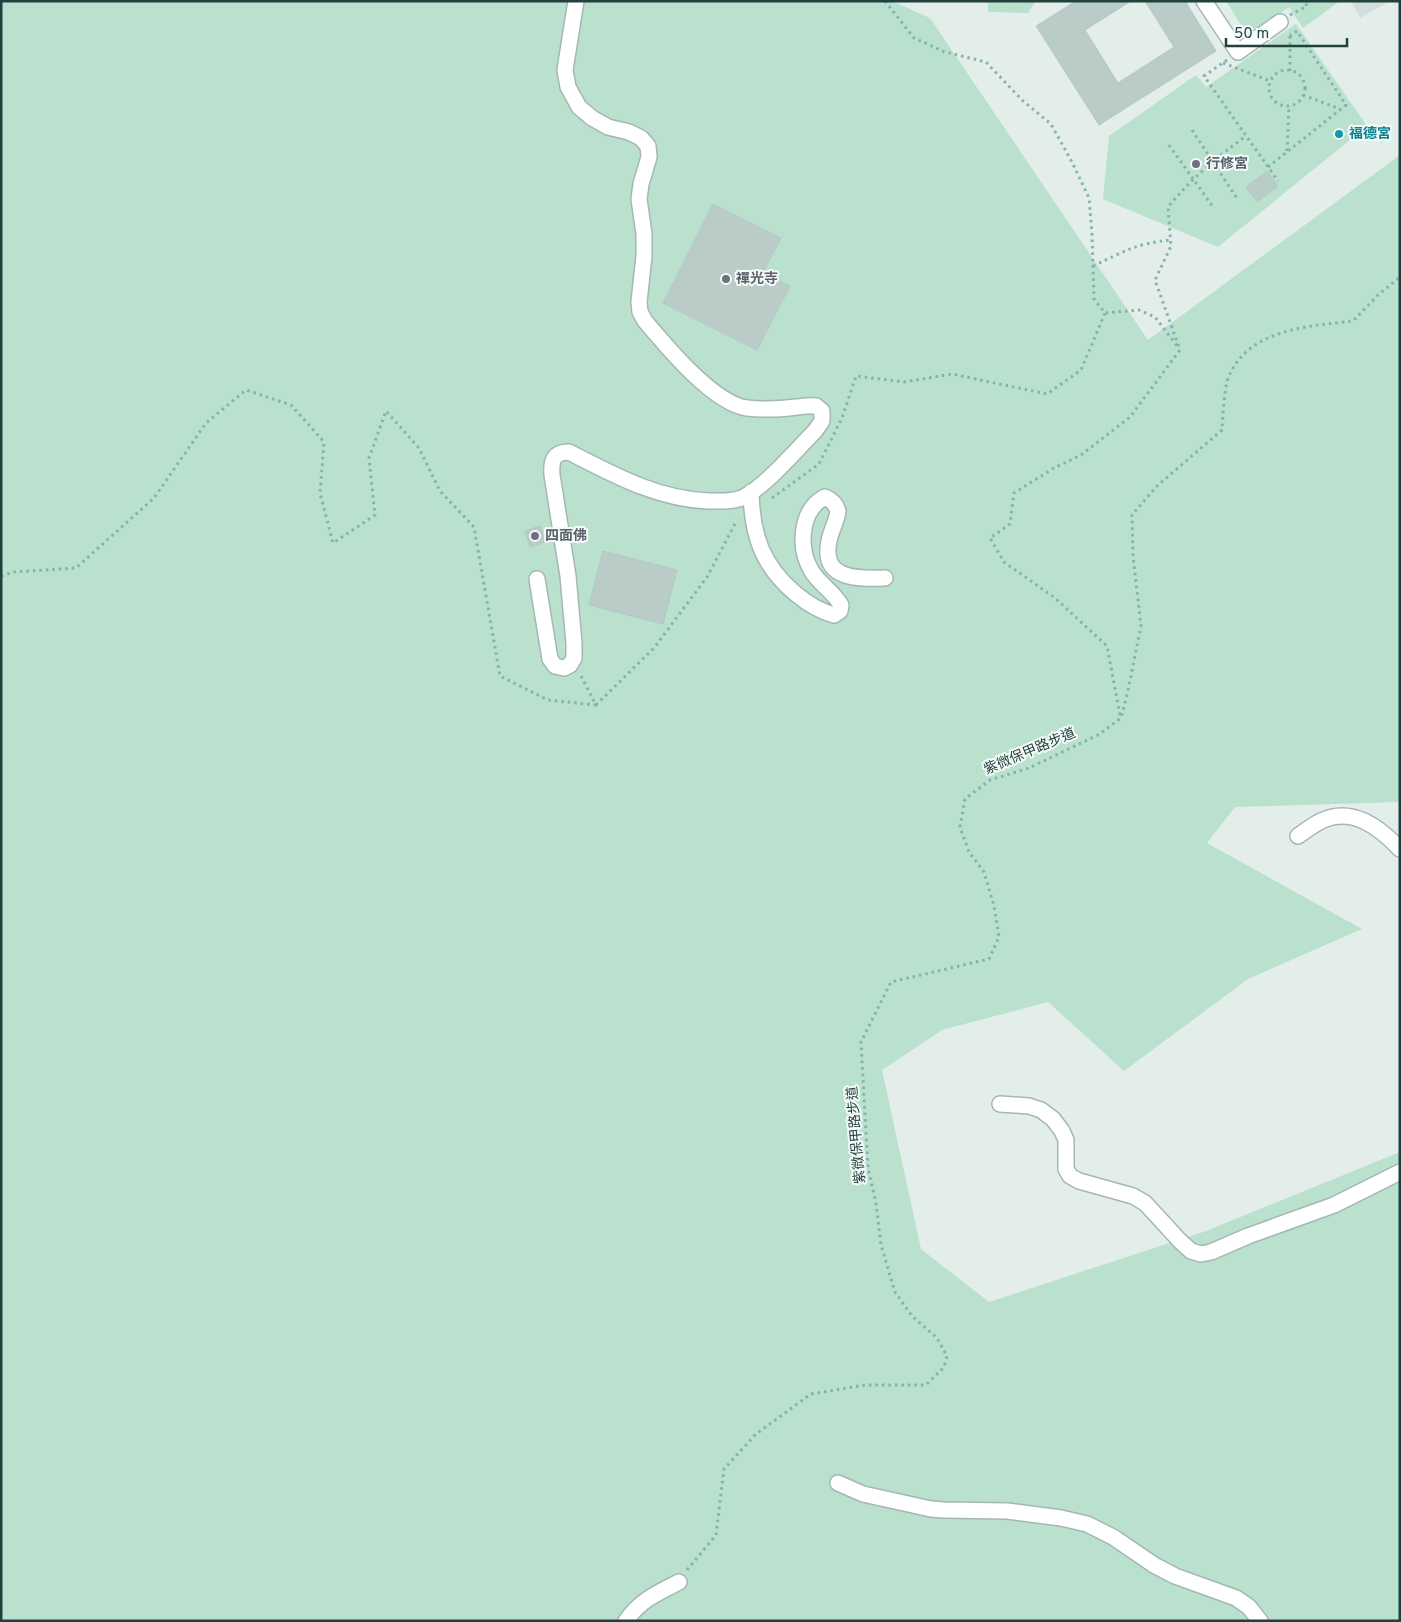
<svg xmlns="http://www.w3.org/2000/svg" width="1401" height="1622" viewBox="0 0 1401 1622" font-family="Overpass,'Noto Sans TC',sans-serif">
  <rect width="100%" height="100%" fill="#e3eeeb"/>
  <path fill="#d1dedb" d="M 1351,1 L 1390,1 L 1360,18 Z"/>
  <g fill="#bae1cd">
    <path d="M 1,1 L 892,1 L 930,18 L 1148,340 L 1400,155 L 1400,802 L 1235,807 L 1207,843 L 1362,929 L 1248,979 L 1124,1071 L 1048,1002 L 942,1030 L 882,1070 L 921,1249 L 989,1302 L 1206,1231 L 1400,1152 L 1400,1621 L 1,1621 Z"/>
    <path d="M 988,1 L 1036,1 L 1028,13 L 988,12 Z"/>
    <path d="M 1226,1 L 1340,1 L 1303,28 L 1289,7 L 1248,36 Z"/>
    <path d="M 1296,24 L 1367,126 L 1218,247 L 1103,199 L 1109,136 L 1196,75 L 1206,87 Z"/>
  </g>
  <g fill="#baccc8" stroke="#b4c8c4">
    <path d="M 1076,1 L 1131,1 L 1085,30 L 1118,83 L 1174,47 L 1145,1 L 1185,1 L 1216,51 L 1099,125 L 1036,26 Z"/>
    <path d="M 1267,171 L 1278,186 L 1257,202 L 1246,187 Z"/>
    <path d="M 713,204 L 781,238 L 763,272 L 790,286 L 757,350 L 663,303 Z"/>
    <path d="M 540,526 L 545,542 L 530,547 L 525,531 Z"/>
    <path d="M 603,551 L 677,570 L 663,624 L 589,605 Z"/>
  </g>
  <g fill="none" stroke-linecap="round" stroke-linejoin="round">
    <defs>
      <g id="minor">
        <path d="M 1204,1 L 1238,52 L 1280,22"/>
        <path d="M 751,492 C 752,535 762,566 796,594 C 808,604 819,611 834,615 L 840,611 L 841,605 C 833,591 818,583 811,570 C 798,547 800,510 825,497 C 832,500 836,504 838,511 C 837,521 831,530 829,541 C 821,580 858,579 885,578"/>
        <path d="M 537,579 L 550,659 L 555,666 L 564,668 L 570,665 L 574,658 L 574,643 L 568,576 L 552,475 C 551,461 553,452 569,452 C 614,475 657,499 708,501 C 719,501 732,502 742,498 C 764,488 797,449 815,431 L 822,421 L 822,411 L 816,406 C 810,405 804,406 797,407 C 781,409 763,410 747,408 C 714,404 666,346 645,321 L 640,312 L 639,302 L 644,256 L 644,234 L 639,199 L 641,184 L 649,157 L 648,146 L 641,138 L 629,132 L 608,127 L 592,118 L 579,107 L 568,87 L 565,70 L 576,1"/>
        <path d="M 1298,836 C 1305,831 1313,825 1321,821 C 1352,806 1379,827 1400,849"/>
        <path d="M 1000,1104 L 1029,1106 L 1041,1110 L 1053,1119 L 1062,1131 L 1066,1140 L 1066,1169 L 1070,1176 L 1079,1181 L 1133,1196 L 1145,1203 L 1180,1241 L 1191,1251 L 1201,1254 L 1211,1252 L 1248,1236 L 1334,1205 L 1400,1172"/>
        <path d="M 838,1483 L 863,1494 L 931,1509 L 944,1510 L 1007,1511 L 1061,1518 L 1087,1524 L 1113,1537 L 1154,1565 L 1175,1576 L 1236,1598 L 1249,1607 L 1260,1621"/>
        <path d="M 626,1621 C 639,1601 659,1592 679,1582"/>
      </g>
    </defs>
    <use href="#minor" stroke="#a5b7b4" stroke-width="18"/>
    <g stroke="#80b4af" stroke-width="3" stroke-dasharray="2.5 4" stroke-linecap="butt">
      <path d="M 885,1 L 914,38 L 945,52 L 986,62 L 1023,101 L 1051,124 L 1072,162 L 1089,198 L 1092,234 L 1094,299 L 1105,313 L 1139,310 L 1155,317 L 1178,347"/>
      <path d="M 1290,15 L 1307,6 L 1304,1"/>
      <path d="M 1290,36 L 1290,71"/>
      <path d="M 1227,60 L 1204,76 L 1278,181"/>
      <path d="M 1223,63 L 1270,81"/>
      <circle cx="1287" cy="88" r="18"/>
      <path d="M 1303,95 L 1340,109"/>
      <path d="M 1192,130 L 1238,200"/>
      <path d="M 1169,145 L 1213,207"/>
      <path d="M 1287,151 L 1289,106"/>
      <path d="M 1268,167 L 1346,105 L 1297,31 L 1290,36 L 1288,33"/>
      <path d="M 1093,266 C 1123,252 1137,243 1171,240"/>
      <path d="M 772,498 L 819,464 L 842,418 L 856,376 L 904,382 L 952,374 L 1047,394 L 1081,370 L 1105,313"/>
      <path d="M 1,576 L 14,572 L 76,568 L 154,498 L 206,423 L 246,390 L 291,405 L 324,442 L 320,493 L 333,543 L 375,515 L 369,458 L 386,411 L 419,448 L 440,491 L 474,527 L 500,676 L 548,700 L 596,705 L 580,674"/>
      <path d="M 596,705 L 654,648 L 707,577 L 737,520"/>
      <path d="M 1120,715 L 1107,646 L 1055,598 L 1004,562 L 990,538 L 1010,524 L 1014,493 L 1054,468 L 1081,455 L 1130,417 L 1180,350 L 1155,280 L 1171,246 L 1168,207 C 1191,179 1217,157 1246,136"/>
      <path d="M 687,1570 L 716,1535 L 724,1469 L 756,1434 L 811,1394 L 865,1385 L 926,1385 L 944,1367 L 947,1356 L 937,1338 L 912,1316 L 895,1292 L 881,1245 L 876,1203 L 868,1168 L 861,1042 L 891,982 L 989,959 L 999,937 L 994,906 L 984,872 L 969,852 L 960,827 L 965,799 L 990,780 L 1029,768 L 1098,735 L 1121,718 L 1127,695 L 1141,626 L 1133,556 L 1132,515 L 1156,487 L 1222,430 C 1223,416 1224,387 1229,376 C 1249,329 1309,326 1353,321 L 1378,295 L 1400,277"/>
    </g>
    <use href="#minor" stroke="#fff" stroke-width="15"/>
  </g>
  <circle fill="#0f9aa8" stroke="#f4faf8" stroke-width="2" cx="1339" cy="134" r="5"/>
  <g fill="#6b7280" stroke="#f4faf8" stroke-width="2">
    <circle cx="1196" cy="164" r="5"/>
    <circle cx="726" cy="279" r="5"/>
    <circle cx="535" cy="536" r="5"/>
  </g>
  <g text-anchor="middle" dominant-baseline="central" stroke-width="4" stroke-linejoin="round" paint-order="stroke">
    <g font-size="14" font-weight="bold" fill="#0d838f" stroke="#f4faf8" text-anchor="start">
      <text x="1349" y="134">福德宮</text>
    </g>
    <g font-size="14" font-weight="bold" fill="#5b616d" stroke="#f4faf8" text-anchor="start">
      <text x="1206" y="164">行修宮</text>
      <text x="736" y="279">禪光寺</text>
      <text x="545" y="536">四面佛</text>
    </g>
    <g font-size="14" fill="#21413f" stroke="#f4faf8">
      <text transform="translate(1030 752) rotate(-23)">紫微保甲路步道</text>
      <text transform="translate(857 1135) rotate(-95)">紫微保甲路步道</text>
    </g>
  </g>
  <rect width="1401" height="1622" fill="none" stroke="#21413f" stroke-width="5"/>
  <path d="M1226 38v8h121v-8" fill="none" stroke="#21413f" stroke-width="2.5"/>
  <text x="1234" y="38" font-size="15" fill="#21413f" stroke="#f4faf8" stroke-width="4" paint-order="stroke">50 m</text>
</svg>
